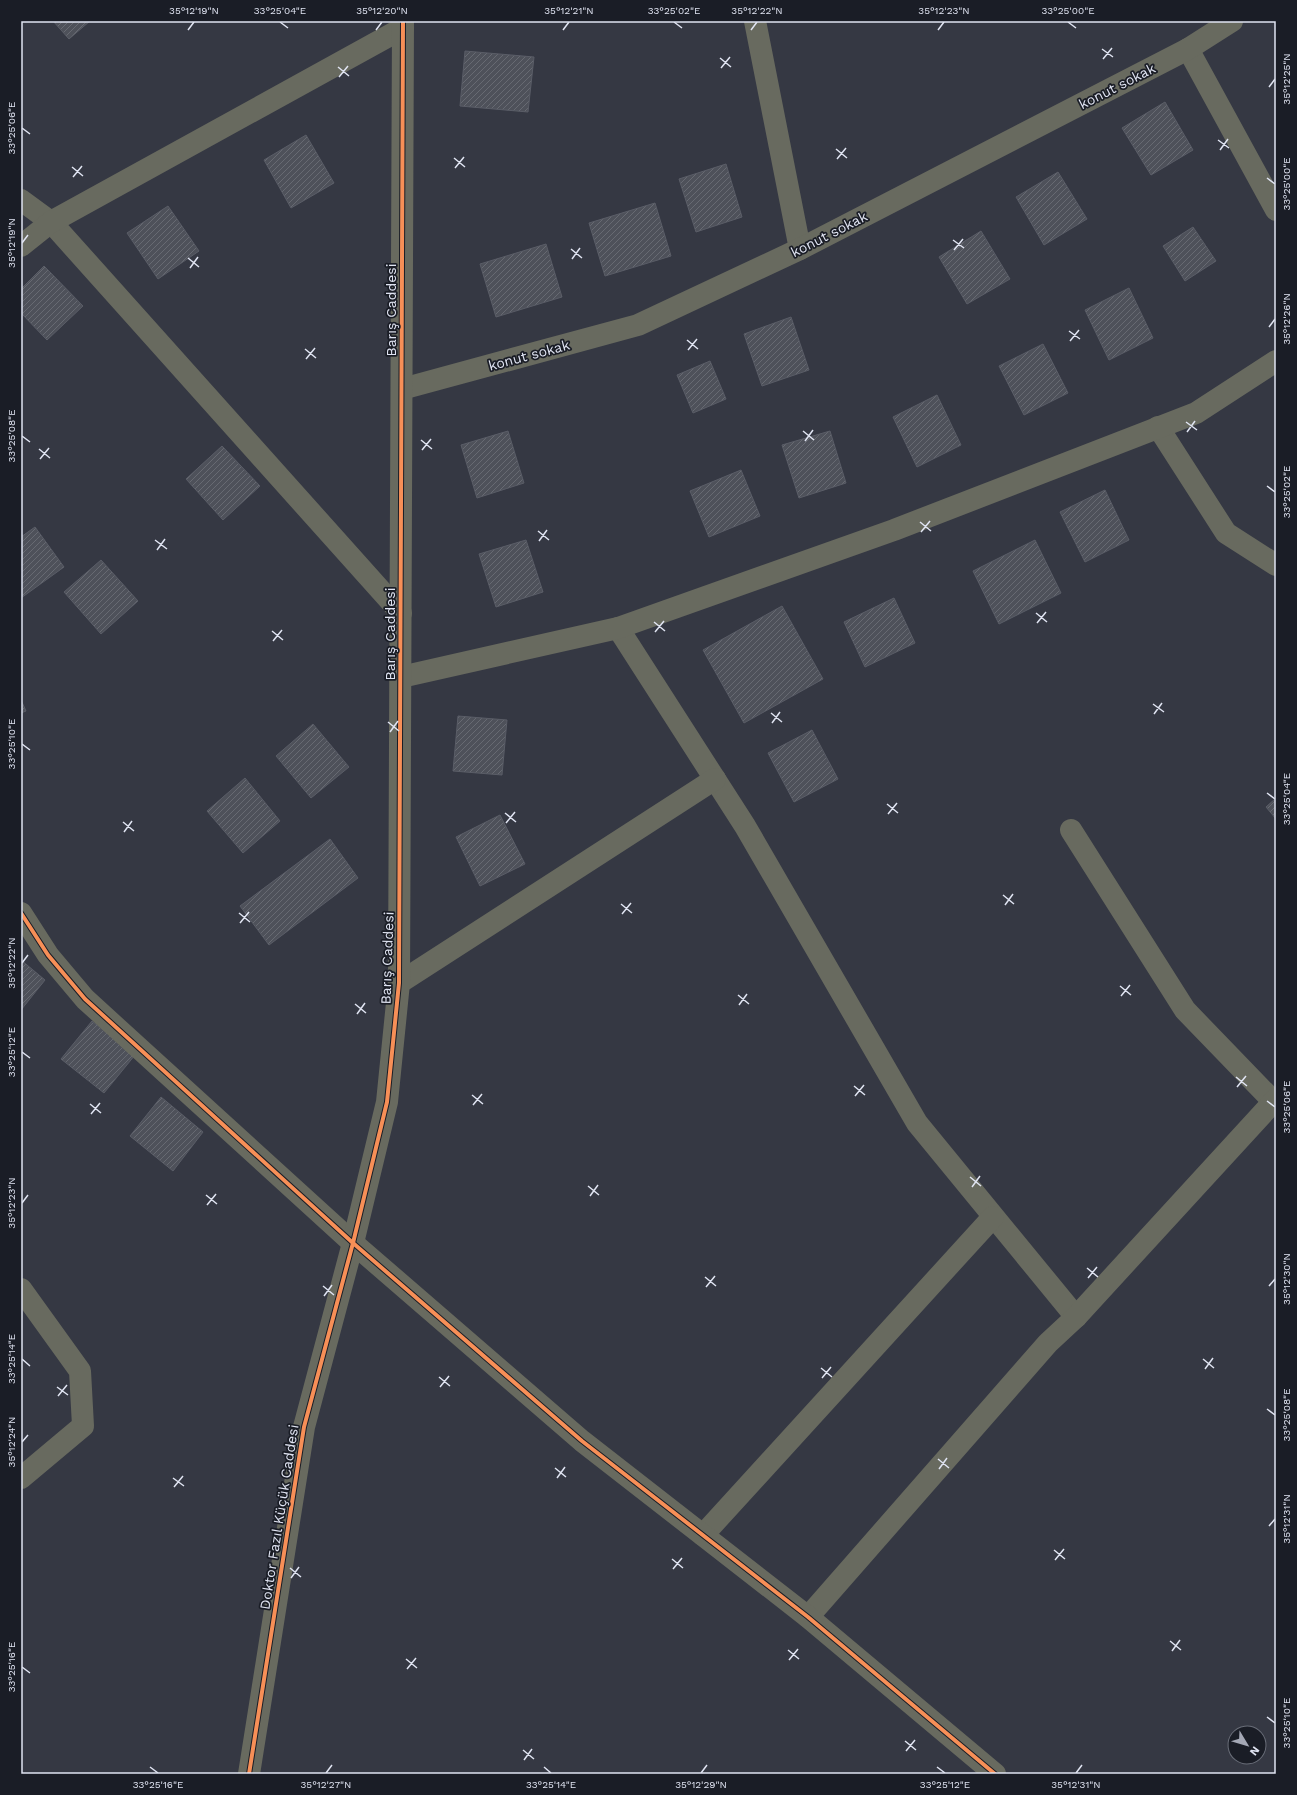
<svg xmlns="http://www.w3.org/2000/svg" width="1297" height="1795" viewBox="0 0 1297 1795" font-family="'Work Sans',sans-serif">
  <defs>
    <pattern id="building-hatch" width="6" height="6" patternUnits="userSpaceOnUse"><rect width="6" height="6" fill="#4e515a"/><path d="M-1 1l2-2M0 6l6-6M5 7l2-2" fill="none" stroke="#676a72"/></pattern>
  </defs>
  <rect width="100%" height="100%" fill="#353843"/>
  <g fill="url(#building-hatch)" stroke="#5a5d67">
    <path d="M 53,21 L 90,21 L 69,39 Z"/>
    <path d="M 465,51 L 534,57 L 528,112 L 460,106 Z"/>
    <path d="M 1165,102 L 1193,150 L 1151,175 L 1122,128 Z"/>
    <path d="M 306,135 L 334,183 L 291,208 L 264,160 Z"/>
    <path d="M 726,164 L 742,217 L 696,232 L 679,179 Z"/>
    <path d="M 1058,172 L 1087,219 L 1044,245 L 1016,197 Z"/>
    <path d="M 655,203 L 671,256 L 605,276 L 589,223 Z"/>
    <path d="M 168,206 L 199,251 L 158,279 L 127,233 Z"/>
    <path d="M 1193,227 L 1216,261 L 1185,281 L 1163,246 Z"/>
    <path d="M 981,231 L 1010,279 L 967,304 L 939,257 Z"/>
    <path d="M 546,244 L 562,297 L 496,317 L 480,264 Z"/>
    <path d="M 44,266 L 83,306 L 47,340 L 21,313 L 21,289 Z"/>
    <path d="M 1129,288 L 1153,338 L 1109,360 L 1085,310 Z"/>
    <path d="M 791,317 L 809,370 L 762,386 L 744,334 Z"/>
    <path d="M 1043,344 L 1068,393 L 1024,415 L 999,366 Z"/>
    <path d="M 710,361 L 726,399 L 693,413 L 677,375 Z"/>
    <path d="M 937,395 L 961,445 L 917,467 L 893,417 Z"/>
    <path d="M 508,431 L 524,483 L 477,498 L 461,445 Z"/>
    <path d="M 830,431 L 846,483 L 799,498 L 782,445 Z"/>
    <path d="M 222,446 L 260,486 L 223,520 L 186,479 Z"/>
    <path d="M 741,470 L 760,516 L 709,537 L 690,491 Z"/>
    <path d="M 1105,490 L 1129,540 L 1085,562 L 1060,512 Z"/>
    <path d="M 35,527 L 64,567 L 21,598 L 21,537 Z"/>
    <path d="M 526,540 L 543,592 L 496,607 L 479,554 Z"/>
    <path d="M 1035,540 L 1061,593 L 999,624 L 973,571 Z"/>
    <path d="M 101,560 L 138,601 L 101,634 L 64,592 Z"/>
    <path d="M 894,598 L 915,643 L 865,667 L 844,622 Z"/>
    <path d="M 782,606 L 823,679 L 744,723 L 703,650 Z"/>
    <path d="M 21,700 L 26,711 L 21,713 Z"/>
    <path d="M 458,716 L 507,720 L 502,775 L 453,771 Z"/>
    <path d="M 313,724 L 349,767 L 311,798 L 276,756 Z"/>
    <path d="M 812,730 L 838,779 L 794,802 L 768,753 Z"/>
    <path d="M 245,778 L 280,821 L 243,853 L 207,811 Z"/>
    <path d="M 1276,798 L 1276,819 L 1266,807 Z"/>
    <path d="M 500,815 L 525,864 L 480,886 L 456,837 Z"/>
    <path d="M 330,839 L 358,878 L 269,945 L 240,906 Z"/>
    <path d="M 21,960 L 45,980 L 21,1010 Z"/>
    <path d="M 92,1021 L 135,1055 L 104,1093 L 61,1059 Z"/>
    <path d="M 161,1097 L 203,1132 L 173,1171 L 130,1136 Z"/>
  </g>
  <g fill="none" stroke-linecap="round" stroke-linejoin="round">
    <g stroke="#686a5f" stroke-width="22">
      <path d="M 755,21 L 800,249"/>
      <path d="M 1188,49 L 1276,210"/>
      <path d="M 21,200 L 51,222 L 401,613"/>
      <path d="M 21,246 L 51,222 L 403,28"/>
      <path d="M 402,389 L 638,325 L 800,249 L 1188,49 L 1232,21"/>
      <path d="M 1158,427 L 1226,533 L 1276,565"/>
      <path d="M 618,628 L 745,826 L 917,1123 L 1076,1317"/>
      <path d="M 401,677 L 618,628 L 894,530 L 1196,413 L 1276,361"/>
      <path d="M 1071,830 L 1185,1010 L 1273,1101"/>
      <path d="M 21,913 L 48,955 L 85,999 L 353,1243"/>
      <path d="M 399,983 L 715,779"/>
      <path d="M 21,1289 L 80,1371 L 83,1426 L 21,1478"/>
      <path d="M 703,1535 L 993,1217"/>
      <path d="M 808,1617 L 1048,1343 L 1076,1317 L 1276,1099"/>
    </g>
    <g stroke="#686a5f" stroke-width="22">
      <path d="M 353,1243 L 582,1441 L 808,1617 L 995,1774"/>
      <path d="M 249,1774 L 304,1427 L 353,1243 L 387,1102 L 399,983 L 403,21"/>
    </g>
    <defs>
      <g id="cycleway">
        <path d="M 21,913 L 48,955 L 85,999 L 353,1243 L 582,1441 L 808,1617 L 995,1774"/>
        <path d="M 249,1774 L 304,1427 L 353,1243 L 387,1102 L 399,983 L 403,21"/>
      </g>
    </defs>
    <use href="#cycleway" stroke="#1a1d26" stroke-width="6"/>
    <use href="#cycleway" stroke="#f78f57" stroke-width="4"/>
  </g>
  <path fill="none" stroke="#e0e4f2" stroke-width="1.5" d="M 280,22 L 288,28M 674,22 L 682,28M 1068,22 L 1076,28M 188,30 L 194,22M 376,30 L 382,22M 563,30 L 569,22M 751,30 L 757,22M 938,30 L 944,22M 1102,49 L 1113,57M 720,58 L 731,67M 1103,59 L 1112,48M 338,67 L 349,76M 721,68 L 730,57M 339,77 L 348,66M 1269,87 L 1275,79M 22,128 L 30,134M 1218,140 L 1229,148M 836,149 L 847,158M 1220,150 L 1228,139M 454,158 L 465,167M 837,159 L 846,148M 72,167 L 83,176M 455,168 L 464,157M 73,177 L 82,166M 1267,178 L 1275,184M 953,240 L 964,248M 22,243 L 28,235M 571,249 L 582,258M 954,250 L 963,239M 188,258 L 199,267M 572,259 L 580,248M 190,268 L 198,257M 1269,327 L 1275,319M 1069,331 L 1080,339M 687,340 L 698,349M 1070,341 L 1079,330M 305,349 L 316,358M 688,350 L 697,339M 306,359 L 315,348M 1186,422 L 1197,430M 803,431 L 814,440M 1187,432 L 1195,421M 22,436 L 30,442M 421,440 L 432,449M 805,441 L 813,430M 39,449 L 50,458M 422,450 L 431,439M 40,459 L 49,448M 1267,486 L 1275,492M 920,522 L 931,531M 538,531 L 549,540M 921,532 L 930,521M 155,540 L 167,549M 539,541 L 547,530M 157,550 L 165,539M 1036,613 L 1047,622M 654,622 L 665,631M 1037,623 L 1046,612M 272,631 L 283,640M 655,632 L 664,621M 273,641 L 282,630M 1153,704 L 1164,712M 771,713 L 782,722M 1154,714 L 1162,703M 388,722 L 399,731M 772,723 L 780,712M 390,732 L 398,721M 22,744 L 30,750M 1267,793 L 1275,799M 887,804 L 898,813M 505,813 L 516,822M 888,814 L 897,803M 123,822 L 134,831M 506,823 L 515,812M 124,832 L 132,821M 1003,895 L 1014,904M 621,904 L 632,913M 1005,905 L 1013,894M 239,913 L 250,922M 622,914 L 631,903M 240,923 L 249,912M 22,963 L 28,955M 1120,986 L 1131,995M 738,995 L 749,1004M 1121,996 L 1130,985M 355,1004 L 366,1013M 739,1005 L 747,994M 357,1014 L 365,1003M 22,1052 L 30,1058M 1236,1077 L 1247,1086M 854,1086 L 865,1095M 1237,1087 L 1246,1076M 472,1095 L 483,1104M 855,1096 L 864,1085M 1267,1101 L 1275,1107M 90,1104 L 101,1113M 473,1105 L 482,1094M 91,1114 L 100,1103M 970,1177 L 981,1186M 588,1186 L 599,1195M 972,1187 L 980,1176M 206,1195 L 217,1204M 590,1196 L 598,1185M 22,1203 L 28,1195M 207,1205 L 216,1194M 1087,1268 L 1098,1277M 705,1277 L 716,1286M 1088,1278 L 1097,1267M 323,1286 L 334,1295M 1269,1286 L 1275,1279M 706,1287 L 715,1276M 324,1296 L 332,1285M 22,1359 L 30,1366M 1203,1359 L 1214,1368M 821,1368 L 832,1377M 1205,1369 L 1213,1358M 439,1377 L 450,1386M 822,1378 L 831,1367M 57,1387 L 68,1395M 440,1387 L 449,1376M 58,1396 L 67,1385M 1267,1409 L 1275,1415M 22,1442 L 28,1435M 938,1459 L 949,1468M 555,1468 L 566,1477M 939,1469 L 947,1458M 173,1478 L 184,1486M 557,1478 L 565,1467M 174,1487 L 183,1476M 1269,1526 L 1275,1519M 1054,1550 L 1065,1559M 672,1559 L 683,1568M 1055,1560 L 1064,1549M 290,1568 L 301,1577M 673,1569 L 682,1558M 291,1578 L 299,1567M 1170,1641 L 1181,1650M 788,1650 L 799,1659M 1172,1651 L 1180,1640M 406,1659 L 417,1668M 789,1660 L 798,1649M 22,1667 L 30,1673M 407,1669 L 416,1658M 1267,1717 L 1275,1723M 905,1741 L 916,1750M 523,1750 L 534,1759M 906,1751 L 915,1740M 524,1760 L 532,1749M 150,1767 L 158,1773M 544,1767 L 551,1773M 937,1767 L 945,1773M 326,1773 L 332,1765M 701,1773 L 707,1765M 1076,1773 L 1082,1765"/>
  <g text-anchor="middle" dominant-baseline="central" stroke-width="3.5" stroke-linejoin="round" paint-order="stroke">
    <g font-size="14" fill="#e0e4f2" stroke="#1a1d26">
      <text transform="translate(1117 86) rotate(-27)">konut sokak</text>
      <text transform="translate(829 234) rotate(-27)">konut sokak</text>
      <text transform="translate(391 310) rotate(-90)">Barış Caddesi</text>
      <text transform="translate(529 355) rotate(-15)">konut sokak</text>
      <text transform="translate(390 634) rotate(-90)">Barış Caddesi</text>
      <text transform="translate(387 958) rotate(-88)">Barış Caddesi</text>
      <text transform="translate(279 1517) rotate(-81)">Doktor Fazıl Küçük Caddesi</text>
    </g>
  </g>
  <rect width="1297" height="1795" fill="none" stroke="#1a1d26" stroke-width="44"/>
  <g transform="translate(1247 1745) rotate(128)"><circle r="19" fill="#1a1d26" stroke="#696d78"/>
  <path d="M0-3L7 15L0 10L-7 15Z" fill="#a4a8b5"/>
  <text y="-6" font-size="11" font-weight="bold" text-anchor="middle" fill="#e0e4f2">N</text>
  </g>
  <rect x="22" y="22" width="1253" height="1751" fill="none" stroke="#e0e4f2" stroke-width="1.5"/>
  <g font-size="10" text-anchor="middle" fill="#e0e4f2">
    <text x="194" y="14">35°12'19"N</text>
    <text x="280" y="14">33°25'04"E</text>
    <text x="382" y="14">35°12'20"N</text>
    <text x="569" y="14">35°12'21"N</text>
    <text x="674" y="14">33°25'02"E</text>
    <text x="757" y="14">35°12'22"N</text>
    <text x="944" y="14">35°12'23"N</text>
    <text x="1068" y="14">33°25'00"E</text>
    <text transform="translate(1286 79) rotate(-90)" y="4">35°12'25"N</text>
    <text transform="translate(11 128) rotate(-90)" y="4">33°25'06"E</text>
    <text transform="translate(1286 184) rotate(-90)" y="4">33°25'00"E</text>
    <text transform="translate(11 243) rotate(-90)" y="4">35°12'19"N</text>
    <text transform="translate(1286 319) rotate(-90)" y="4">35°12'26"N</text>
    <text transform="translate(11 436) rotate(-90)" y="4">33°25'08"E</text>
    <text transform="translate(1286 492) rotate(-90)" y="4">33°25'02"E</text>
    <text transform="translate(11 744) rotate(-90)" y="4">33°25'10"E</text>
    <text transform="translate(1286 799) rotate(-90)" y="4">33°25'04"E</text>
    <text transform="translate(11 963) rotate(-90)" y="4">35°12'22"N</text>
    <text transform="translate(11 1052) rotate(-90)" y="4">33°25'12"E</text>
    <text transform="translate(1286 1107) rotate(-90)" y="4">33°25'06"E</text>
    <text transform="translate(11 1203) rotate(-90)" y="4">35°12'23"N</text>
    <text transform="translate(1286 1279) rotate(-90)" y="4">35°12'30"N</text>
    <text transform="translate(11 1359) rotate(-90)" y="4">33°25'14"E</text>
    <text transform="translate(1286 1415) rotate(-90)" y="4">33°25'08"E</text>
    <text transform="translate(11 1442) rotate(-90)" y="4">35°12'24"N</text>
    <text transform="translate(1286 1519) rotate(-90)" y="4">35°12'31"N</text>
    <text transform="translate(11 1667) rotate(-90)" y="4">33°25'16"E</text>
    <text transform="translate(1286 1723) rotate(-90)" y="4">33°25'10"E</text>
    <text x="158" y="1788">33°25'16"E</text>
    <text x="326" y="1788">35°12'27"N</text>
    <text x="551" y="1788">33°25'14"E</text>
    <text x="701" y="1788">35°12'29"N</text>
    <text x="945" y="1788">33°25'12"E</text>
    <text x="1076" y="1788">35°12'31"N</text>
  </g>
</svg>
